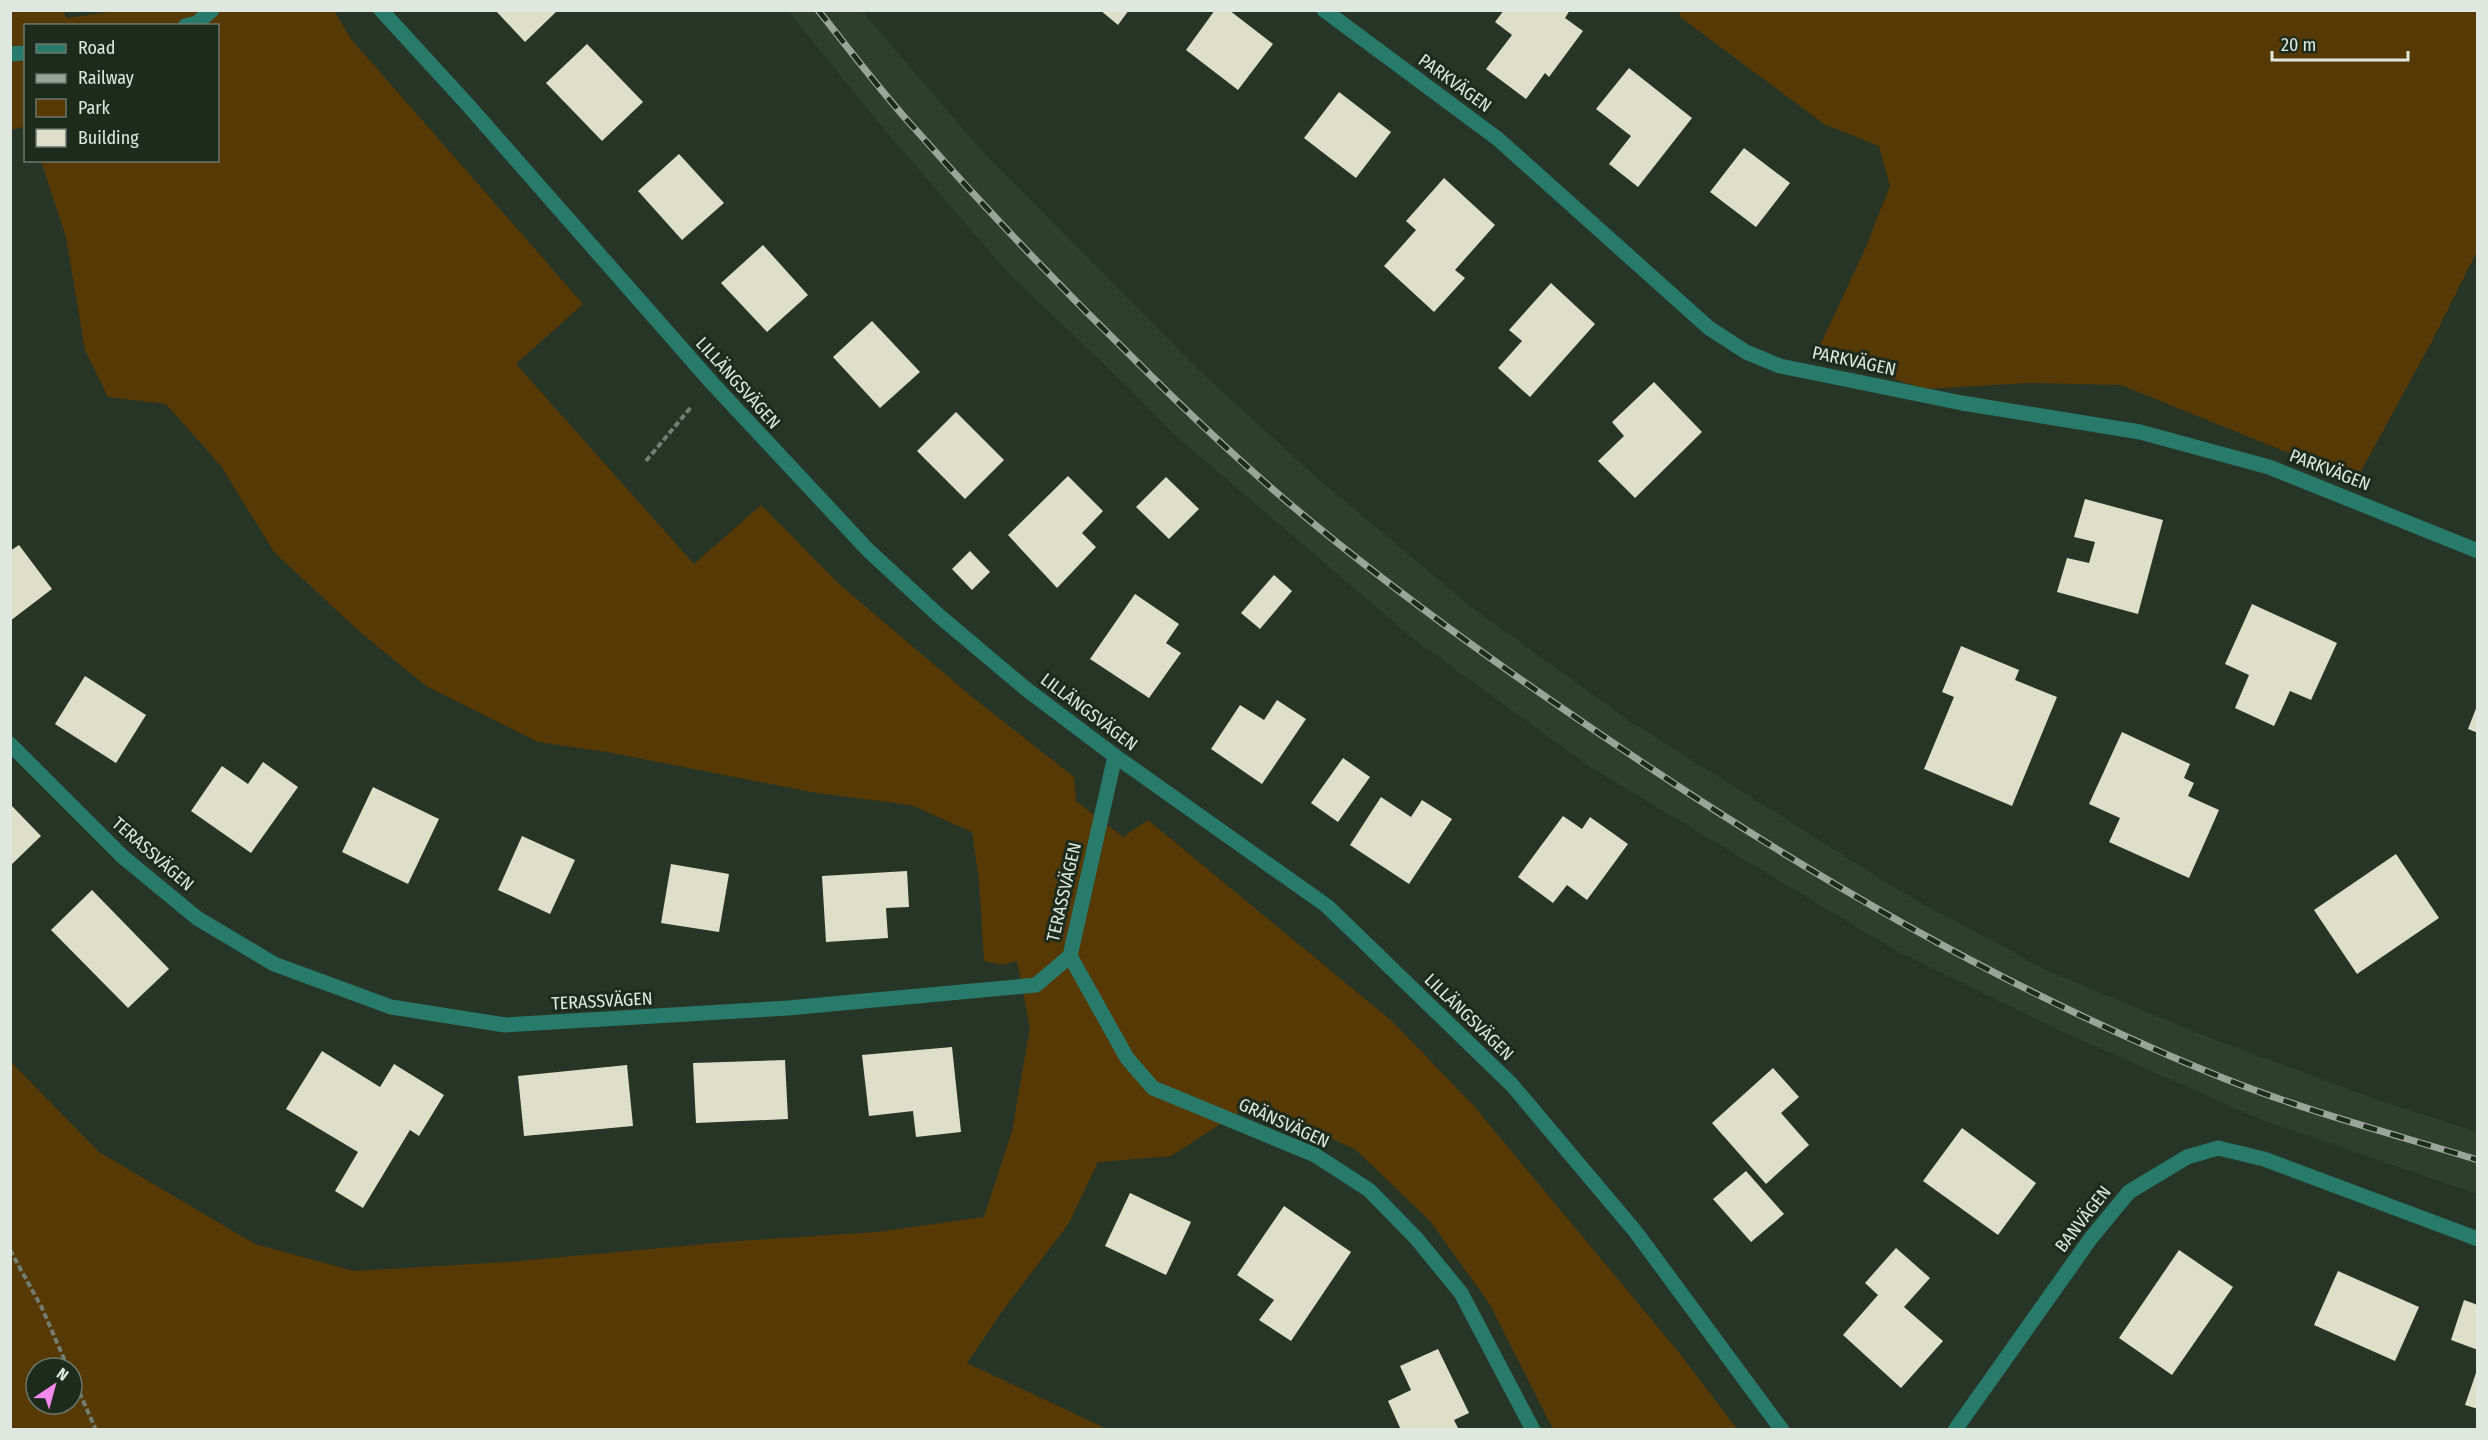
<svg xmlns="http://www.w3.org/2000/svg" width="2488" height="1440" viewBox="0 0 2488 1440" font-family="'Fira Sans Condensed',sans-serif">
  <rect width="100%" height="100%" fill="#273526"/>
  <path fill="#2d402c" d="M 788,11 L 862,11 L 982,151 L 1203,374 L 1316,477 L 1470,606 L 1628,720 L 1903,893 L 2050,972 L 2210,1038 L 2384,1102 L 2477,1132 L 2477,1194 L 2262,1120 L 2054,1028 L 1893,949 L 1590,767 L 1412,638 L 1176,436 L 1128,387 L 1007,272 L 879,123 Z"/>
  <g fill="#573905" fill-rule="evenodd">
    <path d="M 122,10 L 334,11 L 351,39 L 583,304 L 516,364 L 694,564 L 761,505 L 839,584 L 971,696 L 1074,777 L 1076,801 L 1123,837 L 1148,820 L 1393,1022 L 1473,1105 L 1681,1355 L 1737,1429 L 1553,1429 L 1489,1303 L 1430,1221 L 1356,1150 L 1255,1102 L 1171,1156 L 1098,1162 L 1069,1223 L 1001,1313 L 967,1363 L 1107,1429 L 11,1429 L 10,1061 L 99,1152 L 255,1244 L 354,1271 L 507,1262 L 738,1241 L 877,1232 L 984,1217 L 1012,1131 L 1030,1028 L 1017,961 L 1003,965 L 984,961 L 979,879 L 972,832 L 911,805 L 817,793 L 607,752 L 538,742 L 426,686 L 360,632 L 274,552 L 221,466 L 166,404 L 108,397 L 85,350 L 66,237 L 41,161 L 218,160 L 218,26 L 26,26 L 25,127 L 11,130 L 11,11 L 63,11 L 67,18 ZM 36,1368 L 72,1368 L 72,1404 L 36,1404 Z"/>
    <path d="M 1679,11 L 2477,11 L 2477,251 L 2432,341 L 2360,473 L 2286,452 L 2121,385 L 2028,383 L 1925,389 L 1816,354 L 1865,249 L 1890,186 L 1879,146 L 1824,124 L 1680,17 Z"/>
  </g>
  <g fill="#dedfc8">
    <path d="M 495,10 L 558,10 L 525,42 Z"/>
    <path d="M 1100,10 L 1129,10 L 1118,25 Z"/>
    <path d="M 1215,10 L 1229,10 L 1273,44 L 1238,90 L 1186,50 Z"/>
    <path d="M 1504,10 L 1570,10 L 1565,18 L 1583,31 L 1549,77 L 1545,73 L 1526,99 L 1486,69 L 1512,35 L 1495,22 Z"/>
    <path d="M 587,44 L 643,102 L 602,141 L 546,83 Z"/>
    <path d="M 1629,68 L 1692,118 L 1638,187 L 1609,164 L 1631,136 L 1596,109 Z"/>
    <path d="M 1339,92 L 1391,132 L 1356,178 L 1304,138 Z"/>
    <path d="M 1744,148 L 1790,183 L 1756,227 L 1710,192 Z"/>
    <path d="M 679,154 L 724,203 L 682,240 L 638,191 Z"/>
    <path d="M 1444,178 L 1495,225 L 1455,270 L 1465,278 L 1434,312 L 1384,266 L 1416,230 L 1406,221 Z"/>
    <path d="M 763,245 L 808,295 L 767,332 L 721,283 Z"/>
    <path d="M 1551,283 L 1595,324 L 1530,397 L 1498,368 L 1522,341 L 1509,330 Z"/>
    <path d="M 872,321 L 920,372 L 880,408 L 833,357 Z"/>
    <path d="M 1654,382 L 1702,432 L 1635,498 L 1598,461 L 1624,436 L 1612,422 Z"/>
    <path d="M 956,412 L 1004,460 L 965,499 L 917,451 Z"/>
    <path d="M 1068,476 L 1103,511 L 1082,533 L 1096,547 L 1057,588 L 1008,535 Z"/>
    <path d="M 1166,477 L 1199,509 L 1169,539 L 1136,507 Z"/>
    <path d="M 2085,499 L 2163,520 L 2138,614 L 2057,592 L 2067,558 L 2089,563 L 2095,542 L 2074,537 Z"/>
    <path d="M 19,545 L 52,589 L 10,621 L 10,551 Z"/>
    <path d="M 970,551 L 990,572 L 972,590 L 952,569 Z"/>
    <path d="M 1274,575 L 1292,591 L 1260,629 L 1241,613 Z"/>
    <path d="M 1135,594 L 1179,624 L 1166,643 L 1181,653 L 1149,698 L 1090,659 Z"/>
    <path d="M 2252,604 L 2337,643 L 2311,700 L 2290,691 L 2274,726 L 2235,708 L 2249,675 L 2225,664 Z"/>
    <path d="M 1961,646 L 2019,670 L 2015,680 L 2057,697 L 2012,806 L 1924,769 L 1954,697 L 1942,692 Z"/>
    <path d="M 85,676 L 146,715 L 116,763 L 55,724 Z"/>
    <path d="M 1277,700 L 1306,719 L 1262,784 L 1211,749 L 1240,705 L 1264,720 Z"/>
    <path d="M 2477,706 L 2478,706 L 2478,733 L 2468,729 Z"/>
    <path d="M 2122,732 L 2190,764 L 2184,778 L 2194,783 L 2188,796 L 2219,810 L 2189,878 L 2109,842 L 2120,818 L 2089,804 Z"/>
    <path d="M 1343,758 L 1370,777 L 1338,822 L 1311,803 Z"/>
    <path d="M 263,762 L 298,787 L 251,853 L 191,811 L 222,766 L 248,784 Z"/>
    <path d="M 373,787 L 439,819 L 408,884 L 342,852 Z"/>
    <path d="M 1381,797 L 1411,817 L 1422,800 L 1452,819 L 1409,884 L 1350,845 Z"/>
    <path d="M 10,804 L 41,836 L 10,866 Z"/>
    <path d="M 1563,816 L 1582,829 L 1590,817 L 1628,844 L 1587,900 L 1567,885 L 1553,903 L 1518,877 Z"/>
    <path d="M 522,836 L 575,860 L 550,914 L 498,890 Z"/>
    <path d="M 2396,854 L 2439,918 L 2357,974 L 2314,910 Z"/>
    <path d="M 671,864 L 729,874 L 719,932 L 661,923 Z"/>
    <path d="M 907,871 L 909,907 L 886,908 L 888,938 L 826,942 L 822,876 Z"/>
    <path d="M 92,890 L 169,969 L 128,1008 L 51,930 Z"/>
    <path d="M 952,1047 L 961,1132 L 916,1137 L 913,1111 L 869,1116 L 862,1055 Z"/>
    <path d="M 322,1051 L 380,1087 L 394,1064 L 444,1095 L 419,1136 L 410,1130 L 363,1208 L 335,1191 L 358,1152 L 286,1109 Z"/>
    <path d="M 785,1060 L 788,1119 L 696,1123 L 693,1063 Z"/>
    <path d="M 627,1065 L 633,1126 L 524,1136 L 518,1076 Z"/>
    <path d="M 1773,1068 L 1799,1097 L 1781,1113 L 1809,1145 L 1766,1184 L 1712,1123 Z"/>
    <path d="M 1962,1128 L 2036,1183 L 1998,1235 L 1923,1181 Z"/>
    <path d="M 1746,1171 L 1784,1214 L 1751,1242 L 1713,1199 Z"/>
    <path d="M 1130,1193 L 1191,1222 L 1166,1275 L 1105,1246 Z"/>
    <path d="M 1284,1206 L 1351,1252 L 1291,1341 L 1259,1320 L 1274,1300 L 1237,1275 Z"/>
    <path d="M 1896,1248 L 1930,1278 L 1904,1307 L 1943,1341 L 1901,1388 L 1843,1335 L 1878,1295 L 1865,1283 Z"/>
    <path d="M 2179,1250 L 2233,1287 L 2172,1375 L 2119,1338 Z"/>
    <path d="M 2338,1271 L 2419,1307 L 2395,1361 L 2314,1325 Z"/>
    <path d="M 2464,1300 L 2478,1305 L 2478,1350 L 2451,1340 Z"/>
    <path d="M 1438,1349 L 1469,1413 L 1454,1420 L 1459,1430 L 1401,1430 L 1388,1401 L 1411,1390 L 1400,1366 Z"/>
    <path d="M 2477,1370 L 2478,1370 L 2478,1409 L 2465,1405 Z"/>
  </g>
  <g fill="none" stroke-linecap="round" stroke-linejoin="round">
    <g stroke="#717d70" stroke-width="4" stroke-dasharray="6 3" stroke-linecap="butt">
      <path d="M 646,461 L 692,406"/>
      <path d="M 10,1250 L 42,1308 L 68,1368"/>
      <path d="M 72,1376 L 96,1430"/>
    </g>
    <g stroke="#287a6b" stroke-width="15">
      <path d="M 381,10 L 468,105 L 712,383 L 868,550 L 937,614 L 1026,689 L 1115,756 L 1327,906 L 1512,1085 L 1635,1231 L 1782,1430"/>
      <path d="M 1324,10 L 1498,139 L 1709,328 L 1746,352 L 1780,366 L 1962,403 L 2140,432 L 2269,467 L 2478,551"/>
      <path d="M 185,26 L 197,23 L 212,10"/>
      <path d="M 10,54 L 26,53"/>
      <path d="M 10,744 L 123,857 L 197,918 L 274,964 L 391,1007 L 505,1025 L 788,1008 L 1036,985 L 1070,956 L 1115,756"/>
      <path d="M 1070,956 L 1127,1058 L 1153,1088 L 1315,1155 L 1369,1190 L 1416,1238 L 1461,1293 L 1533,1430"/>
      <path d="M 1955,1430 L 2091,1238 L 2129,1192 L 2187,1157 L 2218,1148 L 2264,1159 L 2478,1239"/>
    </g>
    <defs>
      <path id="rail" d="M 818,10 C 850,50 881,92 916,130 C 984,207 1055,282 1129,354 C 1190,415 1252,474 1319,528 C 1428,617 1544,697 1661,775 C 1839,893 2024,998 2223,1078 C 2305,1111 2393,1134 2478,1160"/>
    </defs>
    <use href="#rail" stroke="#9aa59a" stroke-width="7"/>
    <use href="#rail" stroke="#1d2b1d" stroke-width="4.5" stroke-dasharray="14" stroke-linecap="butt"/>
  </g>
  <g text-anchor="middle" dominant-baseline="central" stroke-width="6" stroke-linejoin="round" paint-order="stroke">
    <g font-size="18" fill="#dfe8df" stroke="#1d2b1d">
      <text transform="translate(1455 83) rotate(36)">PARKVÄGEN</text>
      <text transform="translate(1854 361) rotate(12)">PARKVÄGEN</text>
      <text transform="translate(738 383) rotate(48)">LILLÄNGSVÄGEN</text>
      <text transform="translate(2330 470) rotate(21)">PARKVÄGEN</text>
      <text transform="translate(1089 712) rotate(37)">LILLÄNGSVÄGEN</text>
      <text transform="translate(153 854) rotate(41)">TERASSVÄGEN</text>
      <text transform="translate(1064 892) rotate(-77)">TERASSVÄGEN</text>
      <text transform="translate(602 1001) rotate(-3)">TERASSVÄGEN</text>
      <text transform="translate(1469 1017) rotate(44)">LILLÄNGSVÄGEN</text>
      <text transform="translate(1284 1123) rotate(24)">GRÄNSVÄGEN</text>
      <text transform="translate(2083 1219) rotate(-52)">BANVÄGEN</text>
    </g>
  </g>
  <rect width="2488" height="1440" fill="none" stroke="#dfe8df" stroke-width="24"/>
  <rect x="24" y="24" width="195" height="138" fill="#1d2b1d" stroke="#6b776b" stroke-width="1.5"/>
  <rect x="36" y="44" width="30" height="9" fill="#287a6b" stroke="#6b776b" stroke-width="1.5"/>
  <text x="78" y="54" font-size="18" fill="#dfe8df">Road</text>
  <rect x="36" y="74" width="30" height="9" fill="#9aa59a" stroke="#6b776b" stroke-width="1.5"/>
  <text x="78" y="84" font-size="18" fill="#dfe8df">Railway</text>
  <rect x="36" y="99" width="30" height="18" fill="#573905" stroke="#6b776b" stroke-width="1.5"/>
  <text x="78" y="114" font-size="18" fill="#dfe8df">Park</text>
  <rect x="36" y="129" width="30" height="18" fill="#dedfc8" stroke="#6b776b" stroke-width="1.5"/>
  <text x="78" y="144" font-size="18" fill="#dfe8df">Building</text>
  <g transform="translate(54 1386) rotate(36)"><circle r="28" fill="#1d2b1d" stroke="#6b776b" stroke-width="1.5"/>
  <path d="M0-4.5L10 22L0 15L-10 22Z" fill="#f689ee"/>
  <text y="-9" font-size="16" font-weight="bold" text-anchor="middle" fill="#dfe8df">N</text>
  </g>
  <path d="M2272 51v9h136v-9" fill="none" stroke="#dfe8df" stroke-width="3"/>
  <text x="2281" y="51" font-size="18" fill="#dfe8df" stroke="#1d2b1d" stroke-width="4.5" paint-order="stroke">20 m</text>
</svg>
